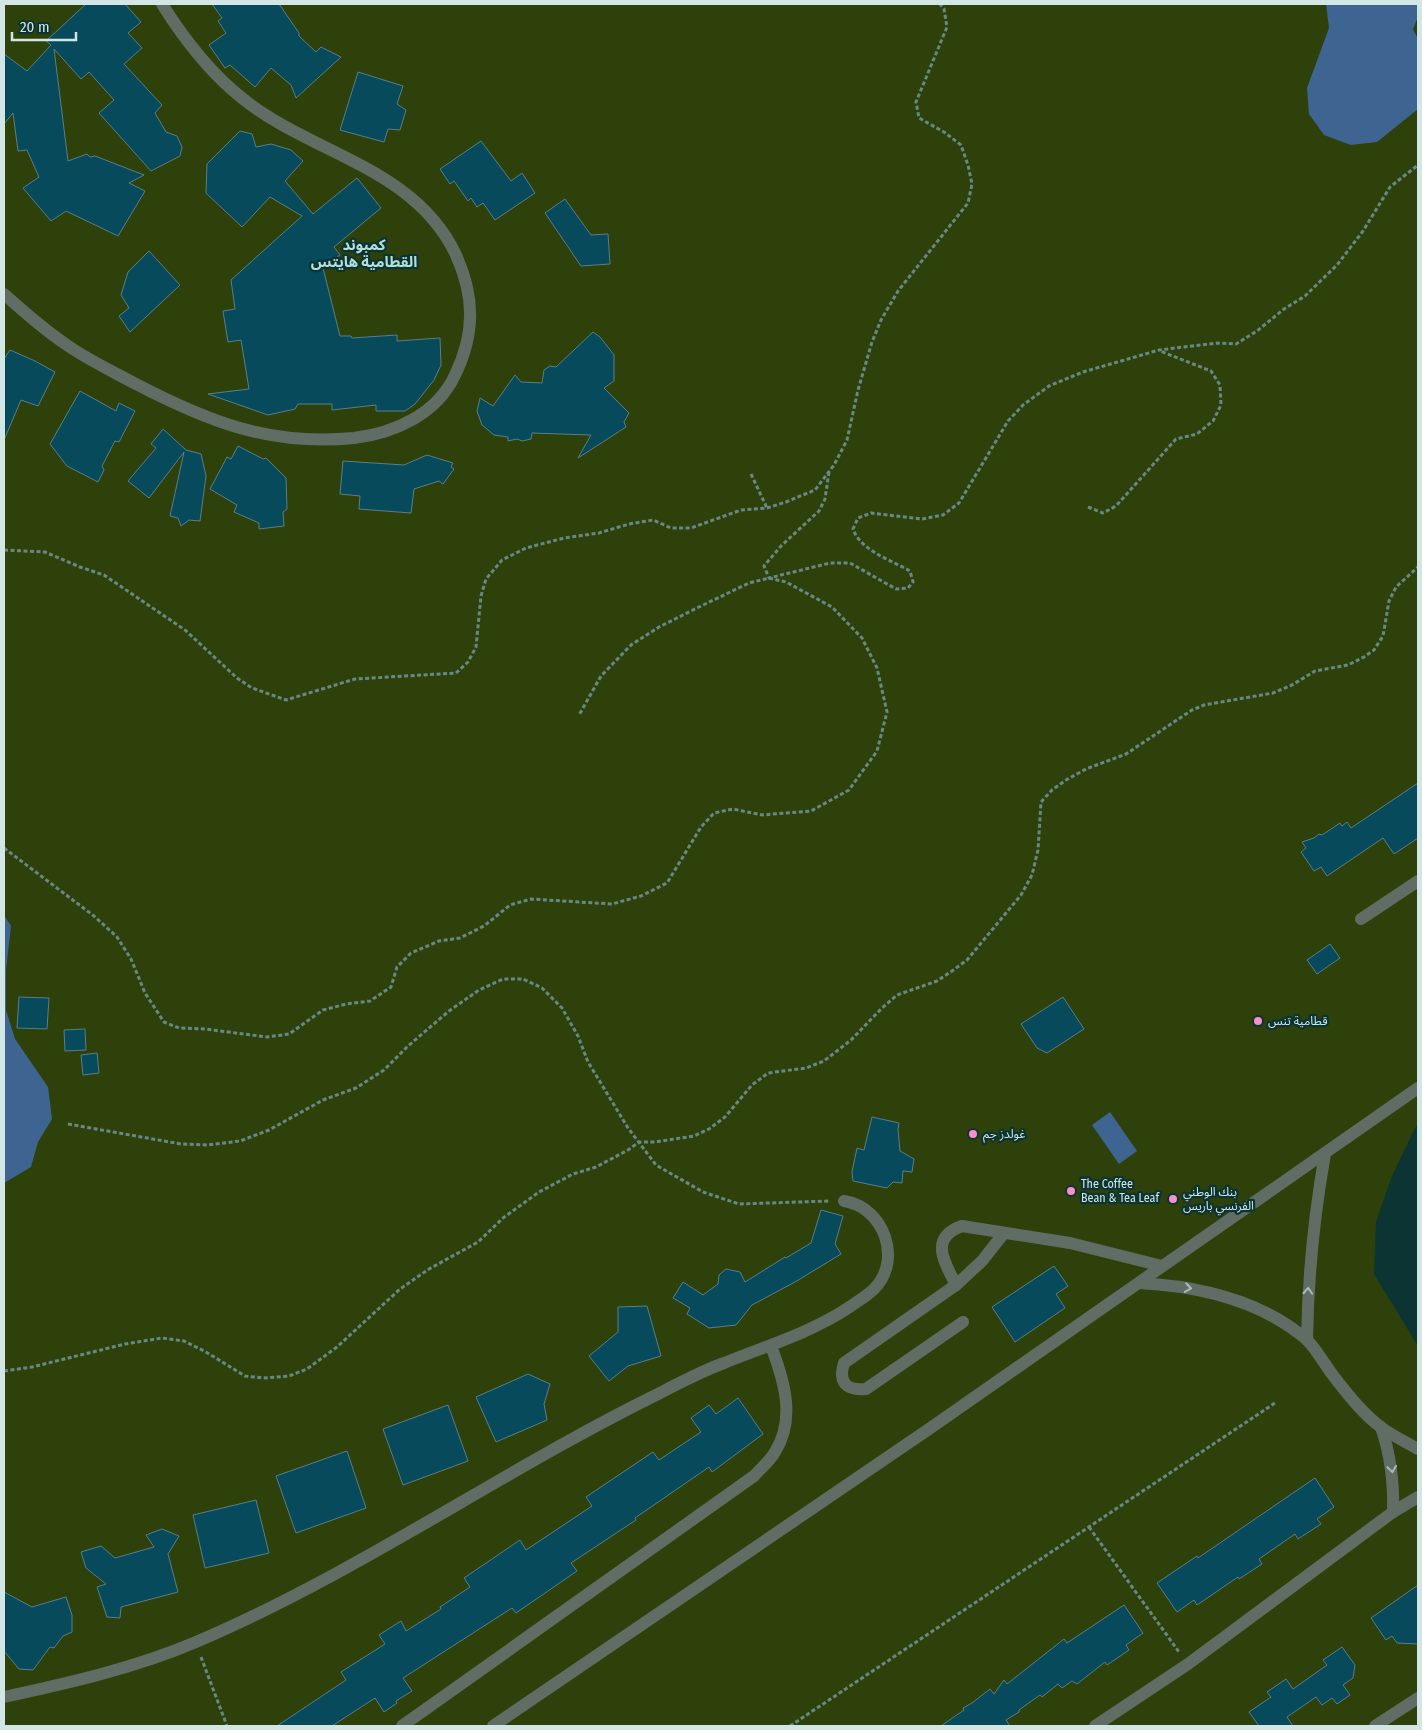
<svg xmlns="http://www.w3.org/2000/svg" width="1422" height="1730" viewBox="0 0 1422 1730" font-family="'Fira Sans Condensed','Noto Sans Arabic',sans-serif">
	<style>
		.green { fill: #2e410a }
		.water { fill: #3e6591 }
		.building { fill: #064a5b; stroke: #5a7e8a }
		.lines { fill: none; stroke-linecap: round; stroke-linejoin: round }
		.path { stroke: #688886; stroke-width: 3; stroke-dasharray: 4 2.5; stroke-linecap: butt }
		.minor { stroke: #606d65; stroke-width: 12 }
		.oneway { stroke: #aabcb8 }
		.poi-dot { fill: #f890cb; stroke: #0b3432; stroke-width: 2 }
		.labels { text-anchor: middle; stroke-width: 4.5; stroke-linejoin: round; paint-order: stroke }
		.poi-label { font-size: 12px; fill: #d2e7e5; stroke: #0b3432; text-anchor: start }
		.quarter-label { font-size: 15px; font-weight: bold; fill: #b3deda; stroke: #0b3432 }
	</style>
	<rect width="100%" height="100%" fill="#0b3432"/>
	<!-- green -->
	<path class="green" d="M 4,4 L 1418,4 L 1418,1124 L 1415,1128 L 1392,1176 L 1376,1222 L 1374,1274 L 1418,1346 L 1418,1726 L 4,1726 Z"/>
	<!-- water -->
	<g class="water">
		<path d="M 1326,4 L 1418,4 L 1418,17 L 1413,29 L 1418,39 L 1418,109 L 1377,142 L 1351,145 L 1324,135 L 1309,114 L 1307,88 L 1329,28 Z"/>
		<path d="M 4,915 L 11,926 L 6,970 L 6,1010 L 15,1039 L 48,1087 L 52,1119 L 38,1142 L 31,1167 L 4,1183 Z"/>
		<path d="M 1110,1112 L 1137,1151 L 1119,1164 L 1092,1125 Z"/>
	</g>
	<!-- building -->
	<g class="building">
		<path d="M 86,4 L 125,4 L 141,22 L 128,33 L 142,48 L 124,64 L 162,105 L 155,113 L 166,132 L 177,136 L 182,147 L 180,156 L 151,171 L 99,113 L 114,100 L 89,72 L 81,79 L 54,49 L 68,161 L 87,154 L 90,157 L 95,156 L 144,175 L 129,183 L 145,191 L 118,236 L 66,211 L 51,221 L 23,188 L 39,177 L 27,150 L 18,151 L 13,113 L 4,124 L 4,54 L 27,71 L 51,45 L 46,41 Z"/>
		<path d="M 212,4 L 279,4 L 299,33 L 299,36 L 316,52 L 321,47 L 341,57 L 296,98 L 291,85 L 271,68 L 255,87 L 230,65 L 225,68 L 209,45 L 226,33 L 218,21 L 222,18 Z"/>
		<path d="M 358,72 L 403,86 L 397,104 L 406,110 L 400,130 L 388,129 L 384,142 L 340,130 Z"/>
		<path d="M 240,131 L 252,134 L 256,147 L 271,144 L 291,150 L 303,161 L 285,181 L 313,214 L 357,178 L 381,208 L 334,247 L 340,255 L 323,268 L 340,336 L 351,336 L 352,338 L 397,335 L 397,341 L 440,338 L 441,365 L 434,380 L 415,404 L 405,411 L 376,411 L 376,405 L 332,410 L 332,404 L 298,404 L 295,409 L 268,415 L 208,394 L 249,389 L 241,340 L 228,342 L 223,311 L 235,309 L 231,280 L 302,216 L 270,197 L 242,227 L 206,193 L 207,164 Z"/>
		<path d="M 481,141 L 511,181 L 522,173 L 535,193 L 495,220 L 483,203 L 477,207 L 471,198 L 468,201 L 454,181 L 450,184 L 440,169 Z"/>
		<path d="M 565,199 L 591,235 L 608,234 L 610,264 L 581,266 L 545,213 Z"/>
		<path d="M 149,251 L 180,285 L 130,332 L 119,316 L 129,308 L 121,295 L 128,272 Z"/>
		<path d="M 593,332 L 600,337 L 614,355 L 614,381 L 604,388 L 629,413 L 624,422 L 626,427 L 578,458 L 591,435 L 532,433 L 531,439 L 522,441 L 517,439 L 508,441 L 508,437 L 494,435 L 482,425 L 477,411 L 480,398 L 493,406 L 515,375 L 521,382 L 542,383 L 544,370 L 550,366 L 556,367 Z"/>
		<path d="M 10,350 L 35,361 L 55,372 L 38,406 L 21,400 L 4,440 L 4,359 Z"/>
		<path d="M 80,391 L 116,411 L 119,403 L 135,411 L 119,442 L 115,441 L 102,466 L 104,470 L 98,482 L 67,466 L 50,444 Z"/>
		<path d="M 163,429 L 186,450 L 201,454 L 206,476 L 200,521 L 189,520 L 181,526 L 178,518 L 170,516 L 184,452 L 149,498 L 128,481 L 156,448 L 151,444 Z"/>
		<path d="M 238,446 L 263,459 L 266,458 L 286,478 L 287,509 L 283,512 L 284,526 L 259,529 L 259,523 L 234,512 L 237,505 L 210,489 L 227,457 L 231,459 Z"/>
		<path d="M 427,455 L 453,463 L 451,467 L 454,469 L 443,484 L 439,481 L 414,489 L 411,513 L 359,509 L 360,496 L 340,494 L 343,461 L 404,465 Z"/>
		<path d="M 1418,783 L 1418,838 L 1394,854 L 1383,838 L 1327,876 L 1321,867 L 1314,871 L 1301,852 L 1306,848 L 1302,842 L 1314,838 L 1319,834 L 1322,835 L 1340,823 L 1342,826 L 1347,822 L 1351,828 Z"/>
		<path d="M 1330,944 L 1340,958 L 1317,974 L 1307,960 Z"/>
		<path d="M 19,997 L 49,998 L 47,1029 L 17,1028 Z"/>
		<path d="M 1063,997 L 1084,1029 L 1047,1053 L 1037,1048 L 1021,1024 Z"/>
		<path d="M 85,1029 L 86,1050 L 65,1051 L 64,1030 Z"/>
		<path d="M 97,1053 L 99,1073 L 83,1075 L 81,1055 Z"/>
		<path d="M 872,1117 L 899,1123 L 898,1129 L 900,1151 L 914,1159 L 912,1172 L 903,1171 L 902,1183 L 893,1182 L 887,1188 L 853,1181 L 852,1172 L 857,1148 L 864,1150 Z"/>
		<path d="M 821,1210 L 843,1216 L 835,1244 L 841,1254 L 795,1282 L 752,1305 L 736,1325 L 709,1328 L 687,1314 L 690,1308 L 673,1298 L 683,1282 L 703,1295 L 718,1284 L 719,1275 L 726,1269 L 740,1272 L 745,1282 L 785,1257 L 786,1258 L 811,1243 Z"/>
		<path d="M 1054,1266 L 1068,1286 L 1056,1294 L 1065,1308 L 1015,1342 L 992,1307 Z"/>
		<path d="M 647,1306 L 661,1356 L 628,1366 L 609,1381 L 589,1356 L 618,1332 L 618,1307 Z"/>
		<path d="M 528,1374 L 550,1384 L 544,1404 L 547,1420 L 496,1442 L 476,1397 Z"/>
		<path d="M 738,1398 L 763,1434 L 712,1472 L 709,1467 L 635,1518 L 636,1520 L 571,1563 L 577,1571 L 516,1613 L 512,1608 L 403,1678 L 412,1691 L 396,1701 L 397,1703 L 384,1712 L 375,1698 L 332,1726 L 277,1726 L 346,1680 L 341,1672 L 385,1644 L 379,1635 L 401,1621 L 406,1631 L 441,1609 L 440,1607 L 470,1587 L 464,1578 L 520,1540 L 526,1550 L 592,1506 L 586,1497 L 653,1452 L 659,1460 L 701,1432 L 691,1418 L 709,1405 L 716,1414 Z"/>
		<path d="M 448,1405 L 468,1461 L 403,1485 L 383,1429 Z"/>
		<path d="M 347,1451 L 366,1508 L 296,1533 L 276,1476 Z"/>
		<path d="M 1315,1478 L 1334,1507 L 1317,1519 L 1321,1524 L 1298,1539 L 1295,1534 L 1259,1559 L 1262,1564 L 1239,1579 L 1238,1577 L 1197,1605 L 1194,1600 L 1177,1612 L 1157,1583 L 1197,1556 L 1198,1558 Z"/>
		<path d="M 256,1500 L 269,1553 L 205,1568 L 193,1515 Z"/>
		<path d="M 162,1529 L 179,1536 L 168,1554 L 178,1592 L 121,1607 L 120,1618 L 107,1617 L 97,1587 L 106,1584 L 86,1568 L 81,1552 L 101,1546 L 115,1558 L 154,1547 L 146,1535 Z"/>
		<path d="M 1418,1585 L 1418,1644 L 1397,1643 L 1392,1636 L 1386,1640 L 1371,1618 Z"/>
		<path d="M 4,1592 L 32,1607 L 66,1597 L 72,1615 L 72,1632 L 63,1636 L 54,1648 L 50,1647 L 33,1670 L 19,1669 L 4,1651 Z"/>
		<path d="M 1124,1605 L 1143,1633 L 1126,1645 L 1129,1650 L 1107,1665 L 1105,1662 L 1077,1684 L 1072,1681 L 1062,1688 L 1058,1684 L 1042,1697 L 1040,1695 L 1019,1710 L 1019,1712 L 1006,1720 L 1010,1726 L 941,1726 L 964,1710 L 963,1708 L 972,1703 L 990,1689 L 994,1694 L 1004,1680 L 1007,1684 L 1064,1639 L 1067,1643 Z"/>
		<path d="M 1342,1647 L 1355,1665 L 1353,1678 L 1343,1685 L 1350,1695 L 1337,1704 L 1332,1698 L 1322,1705 L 1316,1697 L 1287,1717 L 1293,1726 L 1259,1726 L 1249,1712 L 1271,1697 L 1267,1692 L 1286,1679 L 1293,1689 L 1327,1665 L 1323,1660 Z"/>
	</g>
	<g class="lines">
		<!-- path -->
		<g class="path">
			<path d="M 829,472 L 825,499 L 819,511 L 781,546 L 764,566 L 769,578 L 830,563 L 850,563 L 896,589 L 908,588 L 913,582 L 910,571 C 891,560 861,551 853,529 L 858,518 L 871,513 L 922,519 L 943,515 L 959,503 L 1008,421 L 1023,405 L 1049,386 L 1083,372 L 1159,350 L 1217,343 L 1236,344 L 1257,331 L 1284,309 L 1305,296 L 1337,265 L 1363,231 L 1390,187 L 1418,165"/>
			<path d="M 751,474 L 767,508"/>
			<path d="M 1088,507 L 1103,513 L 1116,506 L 1176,439 L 1197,434 L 1213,421 L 1221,405 L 1220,385 L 1211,371 L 1160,351"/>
			<path d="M 4,550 L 45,552 L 80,567 L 104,575 L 185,630 L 237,678 L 252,688 L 286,700 L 355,679 L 456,673 L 468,662 L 476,647 L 481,596 L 486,579 L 502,560 L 526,548 L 564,538 L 599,533 L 629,524 L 653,520 L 671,528 L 691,528 L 741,510 L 767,508 L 786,502 L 815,490 L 834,465 L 847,440 L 858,390 L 872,342 L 881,320 L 898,291 L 968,203 L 972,184 L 968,165 L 961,145 L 944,132 L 919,118 L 916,102 L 947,27 L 944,9 L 940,4"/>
			<path d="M 4,848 L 94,916 L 117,937 L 131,959 L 145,993 L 164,1022 L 179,1028 L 205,1029 L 267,1037 L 289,1034 L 323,1010 L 346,1004 L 370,1001 L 391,987 L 397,967 L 411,953 L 439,941 L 460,938 L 484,926 L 510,905 L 531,899 L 612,904 L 641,896 L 667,883 L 701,827 L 714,813 L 733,809 L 762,815 L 811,811 L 849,790 L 877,751 L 887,712 L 877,668 L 862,638 L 832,607 L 786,582 L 769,578 L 749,583 L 699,607 L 659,627 L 631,645 L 601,676 L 579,715"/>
			<path d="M 68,1124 L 181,1144 L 207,1145 L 240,1141 L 269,1130 L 323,1100 L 356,1088 L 384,1070 L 408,1046 L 449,1011 L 479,990 L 503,979 L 523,979 L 542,988 L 562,1008 L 578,1036 L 588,1062 L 628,1128 L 656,1165 L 703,1192 L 739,1204 L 829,1201"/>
			<path d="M 4,1371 L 32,1367 L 125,1344 L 162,1338 L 184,1341 L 206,1352 L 245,1376 L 263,1378 L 289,1376 L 307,1369 L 337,1347 L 400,1289 L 429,1269 L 478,1242 L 503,1218 L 539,1192 L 573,1174 L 596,1167 L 628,1150 L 639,1142 L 655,1142 L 694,1136 L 709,1129 L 725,1117 L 752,1085 L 768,1073 L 806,1068 L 824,1061 L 851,1040 L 882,1008 L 897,995 L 937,981 L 952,971 L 967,960 L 1021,895 L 1032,875 L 1038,850 L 1041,802 L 1052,790 L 1066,780 L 1086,769 L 1126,754 L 1192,710 L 1204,705 L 1273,693 L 1292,685 L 1315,671 L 1348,665 L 1364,657 L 1374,650 L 1383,636 L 1389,601 L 1396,587 L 1418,567"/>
			<path d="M 1089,1527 L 1179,1652"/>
			<path d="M 201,1657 L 227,1726"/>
			<path d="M 790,1726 L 1275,1403"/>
		</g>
		<!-- minor -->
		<g class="minor">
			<path d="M 4,294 C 23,311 42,328 64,343 C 86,359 112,371 136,384 C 209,422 270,446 354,438 C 395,433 437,414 455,375 C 475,334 475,297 456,255 C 415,167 311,154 242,98 C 209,72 184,39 162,4"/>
			<path d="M 1361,919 L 1418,881"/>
			<path d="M 1139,1283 C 1197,1286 1260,1300 1306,1339 C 1316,1348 1326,1367 1335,1378 C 1349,1396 1364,1415 1382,1428 C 1393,1436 1406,1442 1418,1449"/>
			<path d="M 956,1285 C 945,1263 928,1238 962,1226 L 1070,1243 L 1162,1266"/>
			<path d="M 963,1322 L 866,1389 C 846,1391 838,1382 844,1363 L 956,1285 L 982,1261 L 1004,1233"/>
			<path d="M 1307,1340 C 1308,1277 1314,1216 1325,1154"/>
			<path d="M 1381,1427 C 1391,1456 1394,1482 1393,1512"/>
			<path d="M 4,1697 C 69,1683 135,1668 196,1642 C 358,1573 503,1470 660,1393 C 681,1382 702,1371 724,1363 C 766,1346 810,1333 848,1308 C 856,1302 866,1297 874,1289 C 903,1260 884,1207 844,1201"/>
			<path d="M 402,1726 L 754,1476 C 761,1468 770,1461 775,1452 C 796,1419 784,1380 771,1346"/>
			<path d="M 493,1726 L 929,1429 L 1418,1088"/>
			<path d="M 1095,1726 L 1188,1664 L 1393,1512 L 1418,1497"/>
			<path d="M 1375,1726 L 1418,1698"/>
		</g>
	</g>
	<!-- one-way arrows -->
	<defs><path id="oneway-chevron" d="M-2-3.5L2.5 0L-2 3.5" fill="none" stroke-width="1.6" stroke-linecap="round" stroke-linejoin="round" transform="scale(1.25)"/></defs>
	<g class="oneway">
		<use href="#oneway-chevron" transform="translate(1188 1288) rotate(9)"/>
		<use href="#oneway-chevron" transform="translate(1308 1291) rotate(-87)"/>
		<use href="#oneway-chevron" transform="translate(1392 1469) rotate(82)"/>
	</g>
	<!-- markers -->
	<g class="poi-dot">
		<circle cx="1258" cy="1021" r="5"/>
		<circle cx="973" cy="1134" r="5"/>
		<circle cx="1071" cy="1191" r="5"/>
		<circle cx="1173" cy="1199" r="5"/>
	</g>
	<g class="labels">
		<!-- poi labels -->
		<g class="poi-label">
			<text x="1268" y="1025">قطامية تنس</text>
			<text x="983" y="1138">غولدز جم</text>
			<text x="1081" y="1188">The Coffee<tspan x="1081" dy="14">Bean &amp; Tea Leaf</tspan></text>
			<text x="1183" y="1196">بنك الوطني<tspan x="1183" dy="14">الفرنسي باريس</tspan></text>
		</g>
		<!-- quarter labels -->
		<g class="quarter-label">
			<text x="364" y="250">كمبوند<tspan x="364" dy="17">القطامية هايتس</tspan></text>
		</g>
	</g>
	<!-- border -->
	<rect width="1422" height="1730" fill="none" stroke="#d2e7e5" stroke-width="10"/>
	<!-- scale -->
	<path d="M12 32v8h64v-8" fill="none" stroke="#d2e7e5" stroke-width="2.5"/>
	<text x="20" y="32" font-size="15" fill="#d2e7e5" stroke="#0b3432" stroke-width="4" paint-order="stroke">20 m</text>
</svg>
